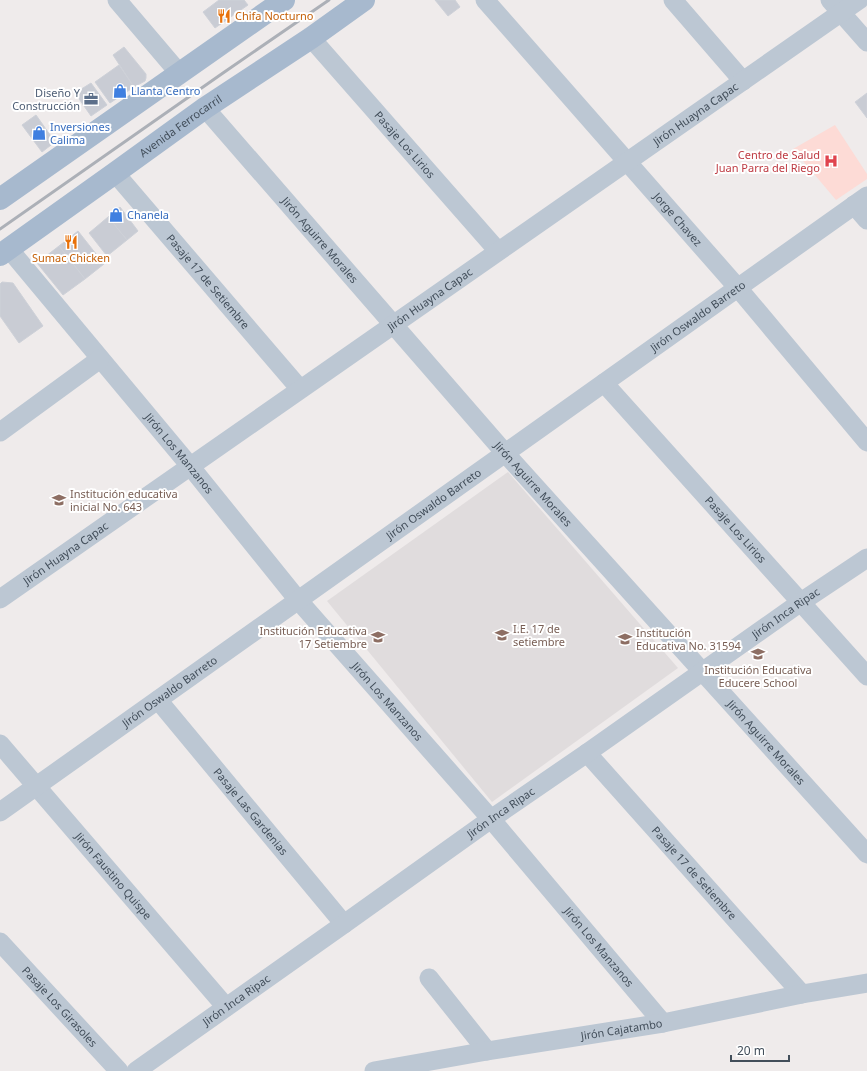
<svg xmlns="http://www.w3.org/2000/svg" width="867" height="1071" viewBox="0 0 867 1071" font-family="'Noto Sans',sans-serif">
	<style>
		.education { fill: #e0dcdd }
		.medical { fill: #fddbd6 }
		.building { fill: #c9ccd4; stroke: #ced1d8 }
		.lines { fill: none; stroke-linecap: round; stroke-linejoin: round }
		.minor { stroke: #bcc7d3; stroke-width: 19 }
		.major { stroke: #a7b9ce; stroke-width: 22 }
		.rail { stroke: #acb0b7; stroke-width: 3 }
		.labels { text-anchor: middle; stroke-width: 4; stroke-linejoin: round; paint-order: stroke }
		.food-label { font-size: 11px; fill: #c56008; stroke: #fff; text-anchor: start }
		.shop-label { font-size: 11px; fill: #366cbe; stroke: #fff; text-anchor: start }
		.service-label { font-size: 11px; fill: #4e5e75; stroke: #fff; text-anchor: end }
		.street-label { font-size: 11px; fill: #424e5a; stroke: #fff }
		.health-label { font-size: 11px; fill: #be3a42; stroke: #fff; text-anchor: end }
		.education-label { font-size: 11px; fill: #785e54; stroke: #fff; text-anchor: start }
	</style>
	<rect width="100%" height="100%" fill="#efebeb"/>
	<!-- education -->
	<path class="education" d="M 508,472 L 678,668 L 492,802 L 327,601 Z"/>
	<!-- medical -->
	<path class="medical" d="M 835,125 L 867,174 L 867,179 L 836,200 L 793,149 Z"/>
	<!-- building -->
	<g class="building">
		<path d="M 219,0 L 244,0 L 248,5 L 215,28 L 203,12 Z"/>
		<path d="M 435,0 L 455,0 L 460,7 L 448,16 Z"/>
		<path d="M 124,47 L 146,74 L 146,78 L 145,81 L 134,87 L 113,55 Z"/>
		<path d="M 119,65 L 134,87 L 110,103 L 95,82 Z"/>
		<path d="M 91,83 L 107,105 L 91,116 L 75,93 Z"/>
		<path d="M 867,93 L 867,118 L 855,102 Z"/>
		<path d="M 36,115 L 55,142 L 42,152 L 22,125 Z"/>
		<path d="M 120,207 L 138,231 L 127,240 L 108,217 Z"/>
		<path d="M 108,217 L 127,240 L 107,256 L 89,233 Z"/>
		<path d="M 78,231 L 104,264 L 85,279 L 59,246 Z"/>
		<path d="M 59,246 L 85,279 L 63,295 L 37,263 Z"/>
		<path d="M 2,282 L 13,283 L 43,326 L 19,343 L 0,316 L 0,284 Z"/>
	</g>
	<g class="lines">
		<!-- minor -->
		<g class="minor">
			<path d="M 117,0 L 179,73"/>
			<path id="s1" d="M 485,0 L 738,288 L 867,442"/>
			<path d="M 673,0 L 743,81"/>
			<path d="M 830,0 L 867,42"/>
			<path id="s2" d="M 311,38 L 498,251"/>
			<path id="s3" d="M 205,108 L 505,453 L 867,854"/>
			<path id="s4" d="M 115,173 L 300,389"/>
			<path d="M 854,205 L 867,220"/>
			<path id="s5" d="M 9,249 L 190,466 L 298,600 L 491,819 L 663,1023"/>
			<path id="s6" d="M 604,383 L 867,676"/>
			<path d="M 0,432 L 100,359"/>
			<path id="s7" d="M 0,599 L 859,0"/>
			<path id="s8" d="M 158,700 L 344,924"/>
			<path id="s9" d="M 0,744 L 226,1007"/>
			<path id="s10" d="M 587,753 L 802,994"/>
			<path id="s11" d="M 0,812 L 867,196"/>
			<path id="s12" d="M 0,942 L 119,1071"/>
			<path d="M 429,978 L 487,1051"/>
			<path id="s13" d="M 136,1071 L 344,924 L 491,819 L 587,753 L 801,602 L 867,558"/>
			<path id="s14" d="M 374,1071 L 487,1051 L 663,1023 L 802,994 L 867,983"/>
		</g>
		<!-- major -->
		<g class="major">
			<path d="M 0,199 L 284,0"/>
			<path id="s15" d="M 0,255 L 115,173 L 205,108 L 311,38 L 364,0"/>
		</g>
		<!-- rail -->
		<path class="rail" d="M 0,229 L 223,73 L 329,0"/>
	</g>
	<!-- icons -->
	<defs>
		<symbol id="restaurant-bare" viewBox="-9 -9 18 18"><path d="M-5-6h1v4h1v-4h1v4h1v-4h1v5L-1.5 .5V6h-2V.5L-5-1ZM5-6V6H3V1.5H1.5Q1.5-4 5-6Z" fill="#e8710a" stroke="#fff" stroke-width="2.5" paint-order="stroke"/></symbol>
		<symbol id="shop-bare" viewBox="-9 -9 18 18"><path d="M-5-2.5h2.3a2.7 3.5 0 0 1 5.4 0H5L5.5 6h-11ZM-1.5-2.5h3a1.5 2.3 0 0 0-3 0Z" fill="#3f7fe0" stroke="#fff" stroke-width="2.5" paint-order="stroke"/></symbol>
		<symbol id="office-bare" viewBox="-9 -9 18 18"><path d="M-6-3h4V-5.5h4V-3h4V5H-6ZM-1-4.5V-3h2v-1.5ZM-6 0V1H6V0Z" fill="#5c6f8a" stroke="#fff" stroke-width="2.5" paint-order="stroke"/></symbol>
		<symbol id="hospital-bare" viewBox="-9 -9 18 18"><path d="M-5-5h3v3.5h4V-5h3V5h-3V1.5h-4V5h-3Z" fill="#e0444e" stroke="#fff" stroke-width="2.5" paint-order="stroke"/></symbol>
		<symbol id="school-bare" viewBox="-9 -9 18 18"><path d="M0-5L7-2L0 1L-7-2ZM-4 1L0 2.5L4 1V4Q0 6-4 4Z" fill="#8d6e63" stroke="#fff" stroke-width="2.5" paint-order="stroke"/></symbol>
	</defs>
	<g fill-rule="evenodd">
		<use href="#restaurant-bare" x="214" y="6" width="20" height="20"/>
		<use href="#shop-bare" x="110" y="81" width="20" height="20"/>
		<use href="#office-bare" x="81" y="89" width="20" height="20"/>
		<use href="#shop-bare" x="29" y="123" width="20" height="20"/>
		<use href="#hospital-bare" x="821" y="151" width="20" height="20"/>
		<use href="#shop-bare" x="106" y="205" width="20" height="20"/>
		<use href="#restaurant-bare" x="61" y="232" width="20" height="20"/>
		<use href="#school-bare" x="49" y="490" width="20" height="20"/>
		<use href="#school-bare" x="492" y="625" width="20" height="20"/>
		<use href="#school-bare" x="368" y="627" width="20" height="20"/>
		<use href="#school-bare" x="615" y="629" width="20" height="20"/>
		<use href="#school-bare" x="748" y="644" width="20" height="20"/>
	</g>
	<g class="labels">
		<!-- food labels -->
		<g class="food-label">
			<text x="235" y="20">Chifa Nocturno</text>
			<text x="71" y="262" text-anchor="middle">Sumac Chicken</text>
		</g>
		<!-- shop labels -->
		<g class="shop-label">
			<text x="131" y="95">Llanta Centro</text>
			<text x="50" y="131">Inversiones<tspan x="50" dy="13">Calima</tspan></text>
			<text x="127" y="219">Chanela</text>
		</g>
		<!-- service labels -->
		<g class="service-label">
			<text x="80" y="97">Diseño Y<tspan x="80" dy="13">Construcción</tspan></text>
		</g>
		<!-- street labels -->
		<g class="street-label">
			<text dy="4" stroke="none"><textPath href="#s7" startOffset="848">Jirón Huayna Capac</textPath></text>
			<text dy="4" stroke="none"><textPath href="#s15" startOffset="222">Avenida Ferrocarril</textPath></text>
			<text dy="4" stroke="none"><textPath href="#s2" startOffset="142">Pasaje Los Lirios</textPath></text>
			<text dy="4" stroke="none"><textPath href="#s1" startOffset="292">Jorge Chavez</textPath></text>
			<text dy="4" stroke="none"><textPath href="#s3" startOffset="175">Jirón Aguirre Morales</textPath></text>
			<text dy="4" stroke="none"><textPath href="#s4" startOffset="143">Pasaje 17 de Setiembre</textPath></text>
			<text dy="4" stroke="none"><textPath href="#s7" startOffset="524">Jirón Huayna Capac</textPath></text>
			<text dy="4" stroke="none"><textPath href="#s11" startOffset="856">Jirón Oswaldo Barreto</textPath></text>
			<text dy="4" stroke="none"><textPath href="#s5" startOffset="266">Jirón Los Manzanos</textPath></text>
			<text dy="4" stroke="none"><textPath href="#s3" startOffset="499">Jirón Aguirre Morales</textPath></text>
			<text dy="4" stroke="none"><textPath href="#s11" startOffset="532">Jirón Oswaldo Barreto</textPath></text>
			<text dy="4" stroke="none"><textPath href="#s6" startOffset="197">Pasaje Los Lirios</textPath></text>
			<text dy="4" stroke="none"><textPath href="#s7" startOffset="80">Jirón Huayna Capac</textPath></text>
			<text dy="4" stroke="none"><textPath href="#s13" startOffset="795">Jirón Inca Ripac</textPath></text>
			<text dy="4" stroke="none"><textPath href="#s11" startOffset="208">Jirón Oswaldo Barreto</textPath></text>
			<text dy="4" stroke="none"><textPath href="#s5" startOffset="590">Jirón Los Manzanos</textPath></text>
			<text dy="4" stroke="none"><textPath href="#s3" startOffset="847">Jirón Aguirre Morales</textPath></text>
			<text dy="4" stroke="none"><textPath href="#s8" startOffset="145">Pasaje Las Gardenias</textPath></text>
			<text dy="4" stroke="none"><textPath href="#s13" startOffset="447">Jirón Inca Ripac</textPath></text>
			<text dy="4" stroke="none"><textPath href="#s10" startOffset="161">Pasaje 17 de Setiembre</textPath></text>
			<text dy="4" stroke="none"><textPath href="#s9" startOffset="174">Jirón Faustino Quispe</textPath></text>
			<text dy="4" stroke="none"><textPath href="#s5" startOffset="914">Jirón Los Manzanos</textPath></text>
			<text dy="4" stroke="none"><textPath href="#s13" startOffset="123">Jirón Inca Ripac</textPath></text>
			<text dy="4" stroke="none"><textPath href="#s12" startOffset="88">Pasaje Los Girasoles</textPath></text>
			<text dy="4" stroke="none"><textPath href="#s14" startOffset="251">Jirón Cajatambo</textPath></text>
		</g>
		<!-- health labels -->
		<g class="health-label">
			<text x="820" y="159">Centro de Salud<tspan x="820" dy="13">Juan Parra del Riego</tspan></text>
		</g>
		<!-- education labels -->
		<g class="education-label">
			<text x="70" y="498">Institución educativa<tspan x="70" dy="13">inicial No. 643</tspan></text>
			<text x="513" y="633">I.E. 17 de<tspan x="513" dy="13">setiembre</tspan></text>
			<text x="367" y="635" text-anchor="end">Institución Educativa<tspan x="367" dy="13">17 Setiembre</tspan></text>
			<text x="636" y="637">Institución<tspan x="636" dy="13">Educativa No. 31594</tspan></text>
			<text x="758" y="674" text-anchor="middle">Institución Educativa<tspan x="758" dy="13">Educere School</tspan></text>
		</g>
	</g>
	<!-- scale -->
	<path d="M731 1055v6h58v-6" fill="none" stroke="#424e5a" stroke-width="2"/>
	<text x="737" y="1055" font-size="12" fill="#424e5a" stroke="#ffffff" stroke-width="3" paint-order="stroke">20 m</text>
</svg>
